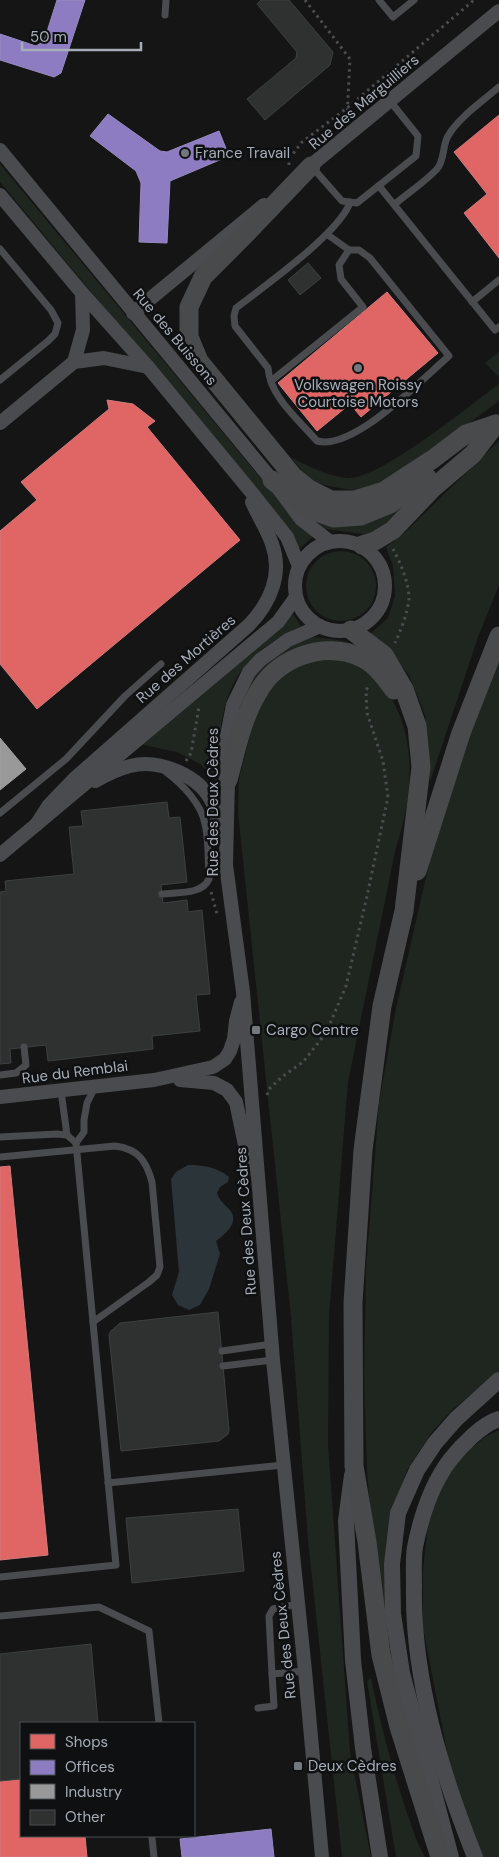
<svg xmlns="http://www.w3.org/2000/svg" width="499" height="1857" viewBox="0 0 499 1857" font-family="'DM Sans',sans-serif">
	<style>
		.green { fill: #1f261f }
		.water { fill: #2b3438 }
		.shops { fill: #e06666; stroke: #cf7b7e }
		.offices { fill: #8e7cc3; stroke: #958bbf }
		.industry { fill: #999; stroke: #9d9fa2 }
		.building { fill: #2f3030; stroke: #3d3f41 }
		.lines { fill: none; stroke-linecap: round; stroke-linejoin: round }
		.path { stroke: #4b4c50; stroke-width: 3; stroke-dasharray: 2.5 4; stroke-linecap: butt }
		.service { stroke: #494b4e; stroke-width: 7 }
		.minor { stroke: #494b4e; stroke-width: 14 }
		.tertiary { stroke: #494b4e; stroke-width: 16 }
		.secondary { stroke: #484a4c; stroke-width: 19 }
		.poi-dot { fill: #73787e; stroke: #0f1011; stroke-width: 2 }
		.labels { text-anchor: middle; stroke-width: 5; stroke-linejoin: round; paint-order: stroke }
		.street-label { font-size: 15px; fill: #a6adb7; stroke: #0f1011 }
		.poi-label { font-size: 15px; fill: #a6adb7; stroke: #0f1011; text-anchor: start }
	</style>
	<rect width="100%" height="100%" fill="#151515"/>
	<!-- green -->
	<g class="green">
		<path d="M 0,164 L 302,528 L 314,536 L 299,549 L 295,538 L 0,182 Z"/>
		<path d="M 499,352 L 499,377 L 485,363 Z"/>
		<path d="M 499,384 L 499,401 L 423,457 L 379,484 L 352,490 L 328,486 L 309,480 L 291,457 C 309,467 327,476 348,478 C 377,481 472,404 499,384 Z"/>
		<path d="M 499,441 L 499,585 L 478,637 L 430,782 L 425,715 L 409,675 L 385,647 L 370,634 L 388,618 L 395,596 L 393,566 L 386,547 L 402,535 Z"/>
		<path d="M 414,494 L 379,532 L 363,534 L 324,529 L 314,523 L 314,518 Z"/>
		<circle cx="341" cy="586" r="35"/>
		<path d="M 293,614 L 301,626 C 224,662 220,705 217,782 L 200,764 L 177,752 L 139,744 L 270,636 Z"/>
		<path d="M 312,637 C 332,639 350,641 368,649 L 307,646 L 234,731 C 236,720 237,707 241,697 C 254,667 281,647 312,637 Z"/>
		<path d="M 499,652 L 499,1371 L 452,1410 L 432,1432 L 407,1470 L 396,1505 L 395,1663 L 389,1657 L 376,1576 L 367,1471 L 364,1378 L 366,1269 L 379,1103 L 395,1013 L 429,864 L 456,772 Z"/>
		<path d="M 327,657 C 342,660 357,663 370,672 C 373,675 377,680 380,683 C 419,727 414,795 396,847 L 348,1082 L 329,1316 L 328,1444 L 350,1752 L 371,1857 L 342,1857 L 308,1540 L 291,1317 L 238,813 L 239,779 L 260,695 L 286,673 L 307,662 Z"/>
		<path d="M 499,1430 L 499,1857 L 482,1857 L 465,1819 L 448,1757 L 423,1628 L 423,1571 L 429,1514 L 444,1480 L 462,1456 L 485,1437 Z"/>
		<path d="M 371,1678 C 380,1722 391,1765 405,1807 C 411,1824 416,1842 425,1857 L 396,1857 L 367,1681 Z"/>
	</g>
	<!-- water -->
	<path class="water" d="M 188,1165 C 203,1165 217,1167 229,1177 L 228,1182 L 220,1187 L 217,1193 C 219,1200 224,1204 229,1209 C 241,1222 225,1234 216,1241 L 220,1254 L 209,1289 L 200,1305 L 189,1310 L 178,1305 L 172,1295 L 179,1272 L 171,1179 L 176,1172 Z"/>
	<!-- shops -->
	<g class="shops">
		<path d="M 499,115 L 499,258 L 464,213 L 487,194 L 454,152 Z"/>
		<path d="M 387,292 L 438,353 L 361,417 L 350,404 L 317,431 L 278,383 Z"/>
		<path d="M 107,400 L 133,404 L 155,421 L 147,427 L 240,540 L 37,709 L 0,664 L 0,531 L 37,500 L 21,482 L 109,409 Z"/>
		<path d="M 10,1166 L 48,1555 L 0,1560 L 0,1167 Z"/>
		<path d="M 21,1779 L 21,1836 L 85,1836 L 87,1857 L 0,1857 L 0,1781 Z"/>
	</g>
	<!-- offices -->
	<g class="offices">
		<path d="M 57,0 L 85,0 L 61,73 L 54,77 L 0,60 L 0,34 L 36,46 L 44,41 Z"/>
		<path d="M 108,114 L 160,151 L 167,152 L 219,131 L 229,156 L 170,181 L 167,243 L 139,242 L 141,183 L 136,171 L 90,136 Z"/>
		<path d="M 271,1829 L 274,1857 L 182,1857 L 180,1839 Z"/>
	</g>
	<!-- industry -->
	<path class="industry" d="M 0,738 L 26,769 L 0,790 Z"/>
	<!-- building -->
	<g class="building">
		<path d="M 261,0 L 289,0 L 333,52 L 330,65 L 265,120 L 247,99 L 296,58 L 297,52 L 257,4 Z"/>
		<path d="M 308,263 L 321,278 L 300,295 L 288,280 Z"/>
		<path d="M 167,802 L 169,818 L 180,817 L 187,882 L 161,885 L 163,903 L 187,900 L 188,912 L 202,910 L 210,994 L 196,995 L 200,1031 L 152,1036 L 153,1049 L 48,1061 L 46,1045 L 10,1049 L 11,1063 L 0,1064 L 0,892 L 6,891 L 5,881 L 74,874 L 69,827 L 83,826 L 81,811 Z"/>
		<path d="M 218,1312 L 229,1430 L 228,1434 L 219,1441 L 121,1451 L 109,1335 L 111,1331 L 120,1323 Z"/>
		<path d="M 238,1509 L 244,1571 L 132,1583 L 126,1518 Z"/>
		<path d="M 91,1644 L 98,1723 L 21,1723 L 21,1779 L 0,1781 L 0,1654 Z"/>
	</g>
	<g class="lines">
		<!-- path -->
		<g class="path">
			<path d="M 305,0 L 350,59 L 347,117"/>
			<path d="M 289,165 L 289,159 L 302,142 L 347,108 L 474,0"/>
			<path d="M 393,549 C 400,562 409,583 409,598 C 408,612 401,630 395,643"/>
			<path d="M 186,761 L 191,753 L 199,707"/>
			<path d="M 211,892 L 217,914"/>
			<path d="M 267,1095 L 269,1089 L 283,1076 L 303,1062 L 326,1033 L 346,986 L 367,896 L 388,797 L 383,761 L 367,713 L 366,690 L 370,684"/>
		</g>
		<!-- service -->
		<g class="service">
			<path d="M 379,0 L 393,17 L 414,0"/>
			<path d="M 165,15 L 166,0"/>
			<path d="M 312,167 L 342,201 L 357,203 L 416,156 L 418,136 L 390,101"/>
			<path d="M 379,186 L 495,330 L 499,327"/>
			<path d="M 395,204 C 408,193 425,182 437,169 C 445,160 442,146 448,136 C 458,118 483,101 499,87"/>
			<path d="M 328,235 L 349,250 L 359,250 L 370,258 L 449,356 C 422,379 354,451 317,441 C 299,420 270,397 268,368 L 235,326 L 234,316 L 236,308 C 263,287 341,232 350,202"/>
			<path d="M 0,249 L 51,310 L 58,323 L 55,334 L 48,341 L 0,380"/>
			<path d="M 472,302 L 499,280"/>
			<path d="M 271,381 L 363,307 L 341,279 L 339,265 L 349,250"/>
			<path d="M 0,813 L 66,759 L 125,696 L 161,664"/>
			<path d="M 162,894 C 177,892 202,895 209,879 C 208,861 209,841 205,824 C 201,803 182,784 166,772"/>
			<path d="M 0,1075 L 16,1073 L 26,1065 L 24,1047"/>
			<path d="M 61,1091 L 67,1135"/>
			<path d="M 0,1137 L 57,1134 L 67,1135 L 76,1143"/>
			<path d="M 0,1157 L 115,1146 C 138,1149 146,1160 152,1182 L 160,1267 L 157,1275 L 149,1282 L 93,1322"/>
			<path d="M 222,1351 L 272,1344"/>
			<path d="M 223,1366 L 273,1360"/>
			<path d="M 108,1483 L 283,1465"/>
			<path d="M 0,1577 L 116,1565 L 76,1143 L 84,1132 L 84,1120 L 87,1103 L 95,1087"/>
			<path d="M 298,1604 L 273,1609 L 269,1616 L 272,1674 L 305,1671"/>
			<path d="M 0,1616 L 99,1607 L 149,1631 L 159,1723"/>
			<path d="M 258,1708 L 274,1706 L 272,1674"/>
			<path d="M 152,1838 L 154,1857"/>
		</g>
		<!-- minor -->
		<g class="minor">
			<path d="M 0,150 L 272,480 L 301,519 L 329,541"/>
			<path d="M 303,172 L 499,11"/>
			<path d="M 0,195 L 82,293 L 148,367 L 252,493 L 287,537 L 299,566"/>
			<path d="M 133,313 L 264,205"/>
			<path d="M 74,362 L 83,330 L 82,293"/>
			<path d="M 0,423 L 74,362 L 104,358 L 148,367"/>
			<circle cx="340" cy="586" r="45"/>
			<path d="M 320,626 L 288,640 L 260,660 L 249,672 L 233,705 L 226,741 L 228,780 L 226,865 L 243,992 L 273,1360 L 305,1671 L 322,1857"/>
			<path d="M 95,781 C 106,775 118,769 130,766 C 159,758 201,776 213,804 C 217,814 219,826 221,837"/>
			<path d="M 36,825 L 49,805 L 74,779 L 249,625 C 270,603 283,574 272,544 C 267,529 258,516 252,502"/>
			<path d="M 0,855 L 278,622 L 296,597"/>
			<path d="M 180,1080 L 214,1083 L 227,1090 L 236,1102 L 246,1150 L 253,1169"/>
			<path d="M 0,1097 L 154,1080 L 213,1067 L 225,1059 L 230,1051 L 234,1039 L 236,1021 L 241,1002"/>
		</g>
		<!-- tertiary -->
		<g class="tertiary">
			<path d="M 352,1475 L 346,1521 L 353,1660 L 363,1748 L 380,1857"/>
			<path d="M 451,1857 L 402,1673 L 393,1614 L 392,1564 L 398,1513 L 417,1470 L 435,1443 L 456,1419 L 499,1380"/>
			<path d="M 475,1857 C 441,1772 412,1677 414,1585 C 414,1573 413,1559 415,1547 C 421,1517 431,1485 450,1460 C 461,1446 482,1424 499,1419"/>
		</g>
		<!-- secondary -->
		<g class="secondary">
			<path d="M 311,166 L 243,237 L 203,277 L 189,307 L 189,337 L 199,361 L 293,476 L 309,489 L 331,500 L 354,500 L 384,491 L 433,459 L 466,434 L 496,424"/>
			<path d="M 272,480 L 309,509 L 334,518 L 361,516 L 390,504 L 427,477"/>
			<path d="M 362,545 L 375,541 L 393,530 L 433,488 L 473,454 L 496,424"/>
			<path d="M 351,630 L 384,655 L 404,689 L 417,726 L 421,767 L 404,911 L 382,1006 L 363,1150 L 353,1303 L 354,1466 L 367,1542 L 381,1655 L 399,1727 L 440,1857"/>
			<path d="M 228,780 C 236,751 242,719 257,694 C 277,657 324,640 362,658 C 375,664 385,678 394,690"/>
			<path d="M 417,871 L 461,733 L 499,636"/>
		</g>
	</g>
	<!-- markers -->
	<g class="poi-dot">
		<circle cx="185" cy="153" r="5"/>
		<circle cx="358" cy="368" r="5"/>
		<rect x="251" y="1025" width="10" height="10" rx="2.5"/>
		<rect x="293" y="1761" width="10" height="10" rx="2.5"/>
	</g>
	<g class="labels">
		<!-- street labels -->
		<g class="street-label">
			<text transform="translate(364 102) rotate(-40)" y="5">Rue des Marguilliers</text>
			<text transform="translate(175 337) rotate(50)" y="5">Rue des Buissons</text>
			<text transform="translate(186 659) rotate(-41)" y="5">Rue des Mortières</text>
			<text transform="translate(213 802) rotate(-90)" y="5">Rue des Deux Cèdres</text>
			<text transform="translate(75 1072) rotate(-7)" y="5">Rue du Remblai</text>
			<text transform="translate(246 1221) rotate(-94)" y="5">Rue des Deux Cèdres</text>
			<text transform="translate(283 1625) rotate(-96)" y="5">Rue des Deux Cèdres</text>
		</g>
		<!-- poi labels -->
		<g class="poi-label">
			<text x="195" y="158">France Travail</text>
			<text x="358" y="390" text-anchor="middle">Volkswagen Roissy<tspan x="358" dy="17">Courtoise Motors</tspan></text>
			<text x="266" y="1035">Cargo Centre</text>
			<text x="308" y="1771">Deux Cèdres</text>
		</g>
	</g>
	<!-- legend -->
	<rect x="20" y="1722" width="175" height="115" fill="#0f1011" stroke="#4b4f53"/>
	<rect x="30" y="1734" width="25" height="15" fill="#e06666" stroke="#4b4f53"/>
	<text x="65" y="1747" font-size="15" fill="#a6adb7">Shops</text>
	<rect x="30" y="1760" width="25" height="15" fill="#8e7cc3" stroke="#4b4f53"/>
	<text x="65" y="1772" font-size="15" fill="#a6adb7">Offices</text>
	<rect x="30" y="1784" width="25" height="15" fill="#999999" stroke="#4b4f53"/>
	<text x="65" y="1797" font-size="15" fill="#a6adb7">Industry</text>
	<rect x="30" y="1810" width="25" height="15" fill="#2f3030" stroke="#4b4f53"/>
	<text x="65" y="1822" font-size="15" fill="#a6adb7">Other</text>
	<!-- scale -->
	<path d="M22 42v8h119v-8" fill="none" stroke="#a6adb7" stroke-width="2.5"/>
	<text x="30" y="42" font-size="15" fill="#a6adb7" stroke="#0f1011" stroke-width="4" paint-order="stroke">50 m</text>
</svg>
